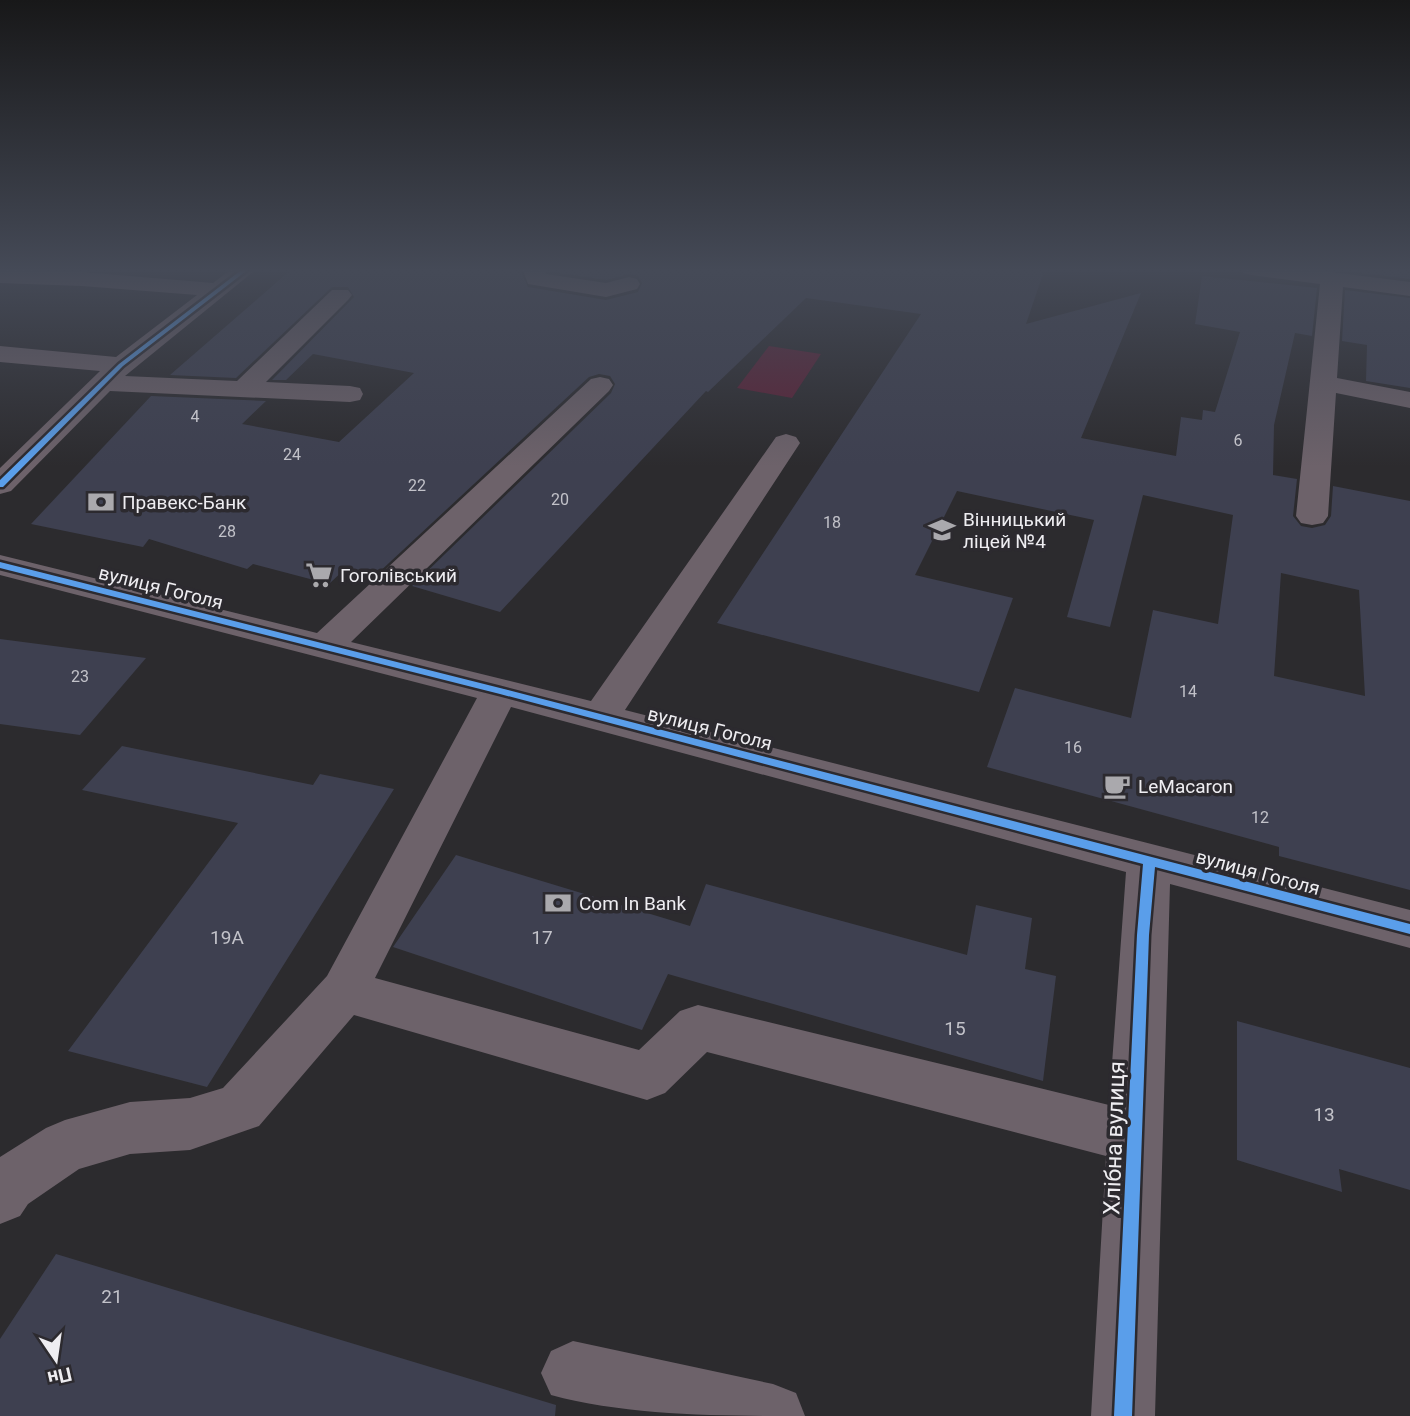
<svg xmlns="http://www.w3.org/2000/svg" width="1410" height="1416" viewBox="0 0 1410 1416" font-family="Roboto,sans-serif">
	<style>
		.green { fill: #5c2136 }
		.building { fill: #3e4050; fill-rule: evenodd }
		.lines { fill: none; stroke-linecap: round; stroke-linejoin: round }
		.minor { fill: #6d626a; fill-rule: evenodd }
		.cycleway-casing { stroke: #2c2a2f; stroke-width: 5 }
		.cycleway { fill: #5a9eea; fill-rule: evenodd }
		.labels { text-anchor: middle; stroke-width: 7; stroke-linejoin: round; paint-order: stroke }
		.number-label { font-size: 16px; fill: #c2c2c9 }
		.poi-label { font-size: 19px; fill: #eeedf1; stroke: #2c2a2f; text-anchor: start }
		.street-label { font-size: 19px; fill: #eeedf1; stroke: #2c2a2f }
		.near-number-label { font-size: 19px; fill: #c2c2c9 }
		.near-street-label { font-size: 23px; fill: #eeedf1; stroke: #2c2a2f }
	</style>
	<rect width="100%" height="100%" fill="#2c2b2e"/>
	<!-- green -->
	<path class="green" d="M 769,346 L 821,354 L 792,398 L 737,388 Z"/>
	<!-- building -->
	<g class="building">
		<path d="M 293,268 L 512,268 L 520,269 L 528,287 L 606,300 L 638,292 L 642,283 L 638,276 L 630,274 L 606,280 L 559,273 L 560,268 L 1045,268 L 1026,324 L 1141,293 L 1081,438 L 1176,456 L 1181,417 L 1202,420 L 1203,410 L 1215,412 L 1240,332 L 1195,324 L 1202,276 L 1317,288 L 1312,336 L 1295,333 L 1274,425 L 1273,475 L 1297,479 L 1293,516 L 1301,526 L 1312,528 L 1325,525 L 1331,516 L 1333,486 L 1410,501 L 1410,890 L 1279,856 L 1279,847 L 987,767 L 1015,688 L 1131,718 L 1153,610 L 1218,624 L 1233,515 L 1143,495 L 1110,627 L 1067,617 L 1094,520 L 957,491 L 915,575 L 1013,598 L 979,692 L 717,623 L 921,314 L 806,298 L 708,392 L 706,391 L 500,612 L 412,586 L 611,393 L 615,384 L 610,376 L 599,374 L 589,377 L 375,576 L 347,567 L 329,584 L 253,564 L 247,569 L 149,539 L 143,547 L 31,524 L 151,396 L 266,401 L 242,424 L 339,442 L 414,373 L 313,354 L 286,380 L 272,380 L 354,297 L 348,287 L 332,287 L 236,378 L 170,375 ZM 1281,573 L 1359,590 L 1365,696 L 1274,676 Z"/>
		<path d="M 1335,268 L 1410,268 L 1410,279 L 1335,270 Z"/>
		<path d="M 1345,290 L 1410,298 L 1410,388 L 1366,381 L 1367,345 L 1342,341 Z"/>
		<path d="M 0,639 L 146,658 L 80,735 L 0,724 Z"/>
		<path d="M 122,746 L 313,785 L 320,774 L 394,789 L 207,1087 L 68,1051 L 238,823 L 82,790 Z"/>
		<path d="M 456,855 L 690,926 L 706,884 L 967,955 L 976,905 L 1032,918 L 1025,969 L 1056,976 L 1043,1081 L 668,974 L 642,1030 L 393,947 Z"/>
		<path d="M 1237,1021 L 1410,1068 L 1410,1190 L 1339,1169 L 1342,1192 L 1237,1160 Z"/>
		<path d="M 56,1254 L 556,1405 L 555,1416 L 0,1416 L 0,1339 Z"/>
	</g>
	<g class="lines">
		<!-- minor -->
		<g class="minor">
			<path d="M 233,268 L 258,268 L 125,376 L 237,381 L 332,290 L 348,290 L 352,295 L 348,300 L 266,382 L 350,386 L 360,388 L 363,394 L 360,400 L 350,402 L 110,391 L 11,491 L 0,494 L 0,468 L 100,371 L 0,362 L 0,346 L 116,357 L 197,295 L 82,286 L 0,283 L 0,269 L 82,272 L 213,283 Z"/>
			<path d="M 522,268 L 544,268 L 546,274 L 606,283 L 629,277 L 637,279 L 640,284 L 637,289 L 606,297 L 528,284 Z"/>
			<path d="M 1240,268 L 1299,268 L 1410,282 L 1410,296 L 1343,287 L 1337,378 L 1410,392 L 1410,408 L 1336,393 L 1328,516 L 1323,523 L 1312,525 L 1301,523 L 1296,516 L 1320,284 L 1251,275 L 1243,273 Z"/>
			<path d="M 600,377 L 609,379 L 613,385 L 609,391 L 351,642 L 591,701 L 776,437 L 786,434 L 796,437 L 800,443 L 625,710 L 1410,910 L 1410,948 L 1170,884 L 1155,1416 L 1091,1416 L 1106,1156 L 707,1052 L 665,1093 L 647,1100 L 354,1015 L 259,1126 L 190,1150 L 130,1154 L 79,1169 L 28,1204 L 20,1216 L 0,1224 L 0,1157 L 46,1128 L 65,1120 L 130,1102 L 190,1098 L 223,1088 L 327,976 L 477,698 L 0,575 L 0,555 L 317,633 L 591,379 ZM 511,707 L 1126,872 L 1109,1105 L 698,1005 L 680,1011 L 639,1050 L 375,978 Z"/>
			<path d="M 573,1341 L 773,1384 L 796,1393 L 805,1416 C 722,1416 629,1416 551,1395 L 541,1373 L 551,1351 Z"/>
		</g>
		<defs>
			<g id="cycleway">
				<path d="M 244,268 L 250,268 L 123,366 L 3,487 L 0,487 L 0,480 L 119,364 Z"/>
				<path d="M 0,562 L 500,688 L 1410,924 L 1410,934 L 1155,867 L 1149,935 L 1132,1416 L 1114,1416 L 1137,935 L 1143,864 L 500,694 L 0,568 Z"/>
			</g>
		</defs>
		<!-- cycleway casing -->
		<use href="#cycleway" class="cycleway-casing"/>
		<!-- cycleway -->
		<use href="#cycleway" class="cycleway"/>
	</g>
	<!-- sky -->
	<linearGradient id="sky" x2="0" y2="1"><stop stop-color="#181819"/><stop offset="0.58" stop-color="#454a57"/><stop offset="1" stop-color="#454a57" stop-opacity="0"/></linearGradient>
	<rect width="1410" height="466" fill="url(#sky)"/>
	<!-- icons -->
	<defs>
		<symbol id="bank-bare" viewBox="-9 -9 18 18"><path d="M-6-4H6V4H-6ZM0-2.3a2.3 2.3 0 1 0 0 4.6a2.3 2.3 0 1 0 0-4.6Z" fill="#aaa9ad" stroke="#2c2a2f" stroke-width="2.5" paint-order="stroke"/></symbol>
		<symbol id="school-bare" viewBox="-9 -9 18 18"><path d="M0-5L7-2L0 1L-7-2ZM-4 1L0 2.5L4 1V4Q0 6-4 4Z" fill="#aaa9ad" stroke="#2c2a2f" stroke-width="2.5" paint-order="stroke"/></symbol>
		<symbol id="supermarket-bare" viewBox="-9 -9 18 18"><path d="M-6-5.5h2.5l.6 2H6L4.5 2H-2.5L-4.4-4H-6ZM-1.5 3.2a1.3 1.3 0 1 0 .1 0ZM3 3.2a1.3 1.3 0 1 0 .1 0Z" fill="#aaa9ad" stroke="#2c2a2f" stroke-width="2.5" paint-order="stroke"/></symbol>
		<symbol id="cafe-bare" viewBox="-9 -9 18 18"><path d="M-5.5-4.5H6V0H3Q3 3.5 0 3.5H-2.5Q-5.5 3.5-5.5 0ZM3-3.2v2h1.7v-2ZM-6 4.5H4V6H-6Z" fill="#aaa9ad" stroke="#2c2a2f" stroke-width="2.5" paint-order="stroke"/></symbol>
	</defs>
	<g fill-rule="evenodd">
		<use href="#bank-bare" x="82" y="483" width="38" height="38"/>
		<use href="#school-bare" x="923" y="511" width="38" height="38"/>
		<use href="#supermarket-bare" x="300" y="556" width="38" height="38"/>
		<use href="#cafe-bare" x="1098" y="767" width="38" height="38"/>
		<use href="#bank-bare" x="539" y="884" width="38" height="38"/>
	</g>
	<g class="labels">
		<!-- number labels -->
		<g class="number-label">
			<text x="195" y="422">4</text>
			<text x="1238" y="446">6</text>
			<text x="292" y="460">24</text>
			<text x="417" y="491">22</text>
			<text x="560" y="505">20</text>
			<text x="832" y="528">18</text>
			<text x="227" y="537">28</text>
			<text x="80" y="682">23</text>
			<text x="1188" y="697">14</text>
			<text x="1073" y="753">16</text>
			<text x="1260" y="823">12</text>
		</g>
		<!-- poi labels -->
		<g class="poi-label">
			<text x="122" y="509">Правекс-Банк</text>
			<text x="963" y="526">Вінницький<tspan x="963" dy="22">ліцей №4</tspan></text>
			<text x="340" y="582">Гоголівський</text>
			<text x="1138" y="793">LeMacaron</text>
			<text x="579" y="910">Com In Bank</text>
		</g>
		<!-- street labels -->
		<g class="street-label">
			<text transform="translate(161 587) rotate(14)" y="7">вулиця Гоголя</text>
			<text transform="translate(710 728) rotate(14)" y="7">вулиця Гоголя</text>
			<text transform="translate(1258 872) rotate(15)" y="7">вулиця Гоголя</text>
		</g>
		<!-- near-number labels -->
		<g class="near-number-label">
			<text x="227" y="944">19А</text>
			<text x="542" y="944">17</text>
			<text x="955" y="1035">15</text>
			<text x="1324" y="1121">13</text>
			<text x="112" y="1303">21</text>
		</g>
		<!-- near-street labels -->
		<g class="near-street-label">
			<text transform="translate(1114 1138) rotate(-88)" y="8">Хлібна вулиця</text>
		</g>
	</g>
	<!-- north arrow -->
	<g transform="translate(56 1360) rotate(167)" stroke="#2c2a2f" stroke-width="5" paint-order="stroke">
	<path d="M0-5L12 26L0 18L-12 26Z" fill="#eeedf1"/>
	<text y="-10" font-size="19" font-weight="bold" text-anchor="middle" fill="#eeedf1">Пн</text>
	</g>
</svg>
